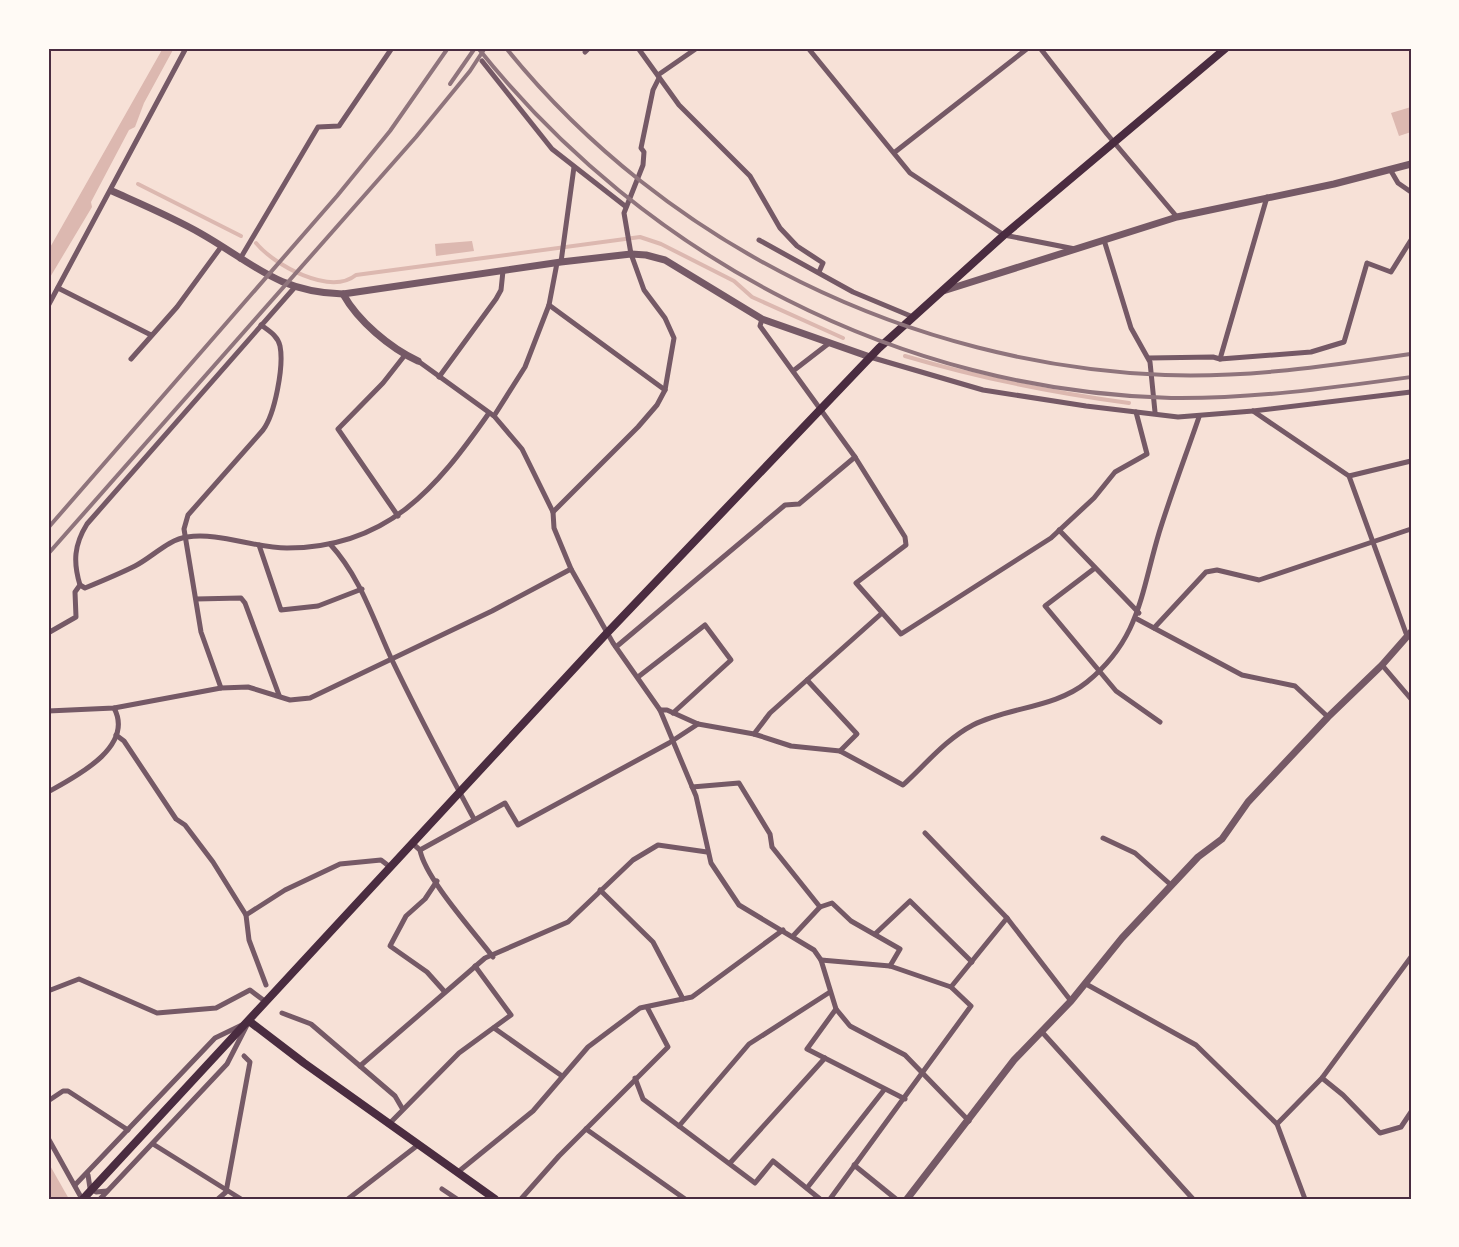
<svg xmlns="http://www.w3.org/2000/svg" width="1459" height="1247" viewBox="0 0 1459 1247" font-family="'Nunito Sans',sans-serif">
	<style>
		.water { fill: #dcb8b0 }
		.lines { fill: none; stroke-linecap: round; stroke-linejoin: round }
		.stream { stroke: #dcb8b0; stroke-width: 4 }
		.minor { stroke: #755966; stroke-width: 5 }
		.tertiary { stroke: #755966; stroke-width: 7 }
		.secondary { stroke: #4a2c40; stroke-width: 8 }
		.rail { stroke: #8f747c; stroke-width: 4 }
		.neatline { fill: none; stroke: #4a2c40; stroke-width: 2 }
	</style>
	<rect width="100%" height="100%" fill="#f7e1d7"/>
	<!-- water -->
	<g class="water">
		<path d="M 163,48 L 174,48 L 144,103 L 135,127 L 129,130 L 91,202 L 92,207 L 49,279 L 48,286 L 48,251 Z"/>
		<path d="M 1411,107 L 1411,132 L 1399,136 L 1391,113 Z"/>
		<path d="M 472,241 L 474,251 L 436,256 L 435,244 Z"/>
		<path d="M 48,1162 L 69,1199 L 48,1199 Z"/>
	</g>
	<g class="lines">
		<!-- stream -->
		<g class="stream">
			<path d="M 138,184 L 241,236"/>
			<path d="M 256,243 C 274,265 330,296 356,275 L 640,237 L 661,244 L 734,281 L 752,297 L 843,338"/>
			<path d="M 905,356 C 979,378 1053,393 1129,403"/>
		</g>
		<!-- minor -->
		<g class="minor">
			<path d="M 638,48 L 679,105 L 750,176 L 780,228 L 797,246 L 823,263 L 819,272"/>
			<path d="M 808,48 L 910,173 L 1004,235 L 1075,249"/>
			<path d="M 1040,48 L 1107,134 L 1177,217"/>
			<path d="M 585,52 L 589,48"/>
			<path d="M 482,61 L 552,149 L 625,206"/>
			<path d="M 658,75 L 697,48"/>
			<path d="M 895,152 L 1028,48"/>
			<path d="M 1391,171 L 1398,183 L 1411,192"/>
			<path d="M 759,240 L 853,292 L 913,317"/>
			<path d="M 1104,240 L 1131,328 L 1150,362 L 1155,412"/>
			<path d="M 240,259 L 318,127 L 339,126 L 392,48"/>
			<path d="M 561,262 L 574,167"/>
			<path d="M 295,287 L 87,524 C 74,545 73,562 80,585 L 85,588 C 102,581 119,574 135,566 C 151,558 169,539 187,537 C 219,532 254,548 287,548 C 387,548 436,489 489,413"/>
			<path d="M 58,288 L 151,335"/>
			<path d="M 549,305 L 665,390"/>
			<path d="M 48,306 L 186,48"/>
			<path d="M 762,319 L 760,326 L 855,457 L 905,537 L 906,545 L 856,583 L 901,634 L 1051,538 L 1094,498 L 1115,472 L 1147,454 L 1136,412"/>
			<path d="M 870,357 L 983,390 L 1086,406 L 1178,417 L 1253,411 L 1411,392"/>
			<path d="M 1149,358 L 1213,357 L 1220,359 L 1311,352 L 1344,342 L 1367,263 L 1391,272 L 1411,240"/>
			<path d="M 131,359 L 177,307 L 221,247"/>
			<path d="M 1220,359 L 1267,197"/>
			<path d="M 418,361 L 494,416 L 522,449 L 553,512 L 554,528 L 571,569 L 613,643 L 660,710 L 696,796 L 711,863 L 739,905 L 814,950 L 821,960 L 836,1009 L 850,1026 L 905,1055 L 969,1121"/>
			<path d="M 793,371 L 828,344"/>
			<path d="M 439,377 L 496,299 L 501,290 L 503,271"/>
			<path d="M 1253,411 L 1349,476 L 1407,636"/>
			<path d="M 494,416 L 525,367 L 549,305 L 557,263"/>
			<path d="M 1349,476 L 1411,461"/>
			<path d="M 553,512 L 638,427 L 657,405 L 665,390 L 674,338 L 665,318 L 644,290 L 631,254 L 624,213 L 643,165 L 644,152 L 641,148 L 653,90 L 659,78"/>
			<path d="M 398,516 L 338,429 L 383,383 L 405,355"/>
			<path d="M 1059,530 L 1139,613"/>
			<path d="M 330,544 C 361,578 373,619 392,660 C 418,714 446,767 474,819"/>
			<path d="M 259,545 L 281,610 L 318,606 L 362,589"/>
			<path d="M 1095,568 L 1045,606 L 1116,691 L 1160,722"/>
			<path d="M 196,599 L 241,598 L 245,603 L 279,695"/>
			<path d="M 1137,619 L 1242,675 L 1295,686 L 1328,717"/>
			<path d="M 1154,628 L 1206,572 L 1217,570 L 1259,580 L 1411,529"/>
			<path d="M 48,633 L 76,617 L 75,592 L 80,585"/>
			<path d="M 616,647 L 785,505 L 799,504 L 855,457"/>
			<path d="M 1382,665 L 1411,699"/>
			<path d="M 638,677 L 705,625 L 731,660 L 673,713"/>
			<path d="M 807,680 L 857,734 L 840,751"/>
			<path d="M 221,688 L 201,632 L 184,529 L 188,515 L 263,430 C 275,414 284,366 280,346 C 278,336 269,331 261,325"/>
			<path d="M 660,710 L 667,710 L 698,724 L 754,734 L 791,746 L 840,751 L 903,785 C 925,765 946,739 973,725 C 1009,707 1055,708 1087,682 C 1140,639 1141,593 1159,533 C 1171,494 1186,455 1199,417"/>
			<path d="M 48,711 L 114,708 L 221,688 L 248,687 L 290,700 L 310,698 L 492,611 L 571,569"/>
			<path d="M 754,734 L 770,713 L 882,613"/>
			<path d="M 116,735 L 124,741 L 176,819 L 185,825 L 213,862 L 246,915 L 249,940 L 266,985"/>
			<path d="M 692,787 L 739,783 L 770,834 L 772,847 L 820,907"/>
			<path d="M 48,792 C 75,777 135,747 114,708"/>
			<path d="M 925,833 L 1007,918 L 1071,1001"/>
			<path d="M 1103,838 L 1135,853 L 1171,885"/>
			<path d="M 412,843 L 420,850 C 425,878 474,932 493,957"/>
			<path d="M 420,850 L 505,803 L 518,825 L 669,743 L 698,724"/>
			<path d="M 437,881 L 425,899 L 406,916 L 390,946 L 427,972 L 444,991"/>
			<path d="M 600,890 L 653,942 L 683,999"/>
			<path d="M 246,915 L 285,890 L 340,864 L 381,860 L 390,867"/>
			<path d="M 875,934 L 910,901 L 972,962"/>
			<path d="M 793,936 L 820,907 L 832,903 L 851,921 L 900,949 L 890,966"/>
			<path d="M 821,960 L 890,966 L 951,987"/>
			<path d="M 1086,984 L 1196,1045 L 1277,1124 L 1305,1199"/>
			<path d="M 48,991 L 79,979 L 157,1013 L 216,1008 L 250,990 L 266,1002"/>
			<path d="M 836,1009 L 807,1049 L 905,1099"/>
			<path d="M 282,1013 L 311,1024 L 395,1096 L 402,1108"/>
			<path d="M 494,1028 L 562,1076"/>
			<path d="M 1042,1032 L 1193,1199"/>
			<path d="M 360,1066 L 485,958 L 568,922 L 633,860 L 658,845 L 707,852"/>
			<path d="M 635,1078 L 643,1099 L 755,1183 L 773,1161 L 820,1199"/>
			<path d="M 1322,1078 L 1343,1095 L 1380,1133 L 1401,1127 L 1411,1112"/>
			<path d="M 48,1101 L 63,1091 L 68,1091 L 128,1130"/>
			<path d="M 389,1124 L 459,1053 L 511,1015 L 475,966"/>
			<path d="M 1277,1124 L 1322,1078 L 1411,957"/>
			<path d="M 679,1126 L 749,1044 L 830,992"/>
			<path d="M 586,1129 L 685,1199"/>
			<path d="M 48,1138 L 82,1199"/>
			<path d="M 153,1144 L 241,1199"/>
			<path d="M 730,1163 L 825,1058"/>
			<path d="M 854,1165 L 896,1199"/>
			<path d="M 458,1172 L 533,1111 L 588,1047 L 640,1008 L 692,997 L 783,930"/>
			<path d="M 88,1175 L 90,1188 L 96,1192 L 107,1191"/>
			<path d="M 75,1185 L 215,1038 L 244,1024"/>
			<path d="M 807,1188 L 884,1090"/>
			<path d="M 442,1189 L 457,1199"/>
			<path d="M 100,1199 L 227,1064 L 247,1025"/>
			<path d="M 218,1199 L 226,1192 L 250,1062 L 244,1056"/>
			<path d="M 348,1199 L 418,1145"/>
			<path d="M 521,1199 L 559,1156 L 668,1047 L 647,1007"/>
			<path d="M 830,1199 L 971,1006 L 951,987 L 1007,918"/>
		</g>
		<!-- tertiary -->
		<g class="tertiary">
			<path d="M 112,191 C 141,204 172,217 200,233 C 253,263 277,292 343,294 L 561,262 L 631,254 L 646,255 L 665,260 L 762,319 L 870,357"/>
			<path d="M 943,291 L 1177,217 L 1334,184 L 1411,164"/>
			<path d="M 343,294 C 358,321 390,348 418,361"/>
			<path d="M 907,1199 L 1014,1060 L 1071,1001 L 1122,938 L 1198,857 L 1222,839 L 1248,802 L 1328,717 L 1382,665 L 1411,632"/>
		</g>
		<!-- secondary -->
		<g class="secondary">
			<path d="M 249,1021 L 304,1063 L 495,1199"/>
			<path d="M 83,1199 L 607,633 L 879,348 L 1004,235 L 1226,48"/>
		</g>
		<!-- rail -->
		<g class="rail">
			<path d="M 478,48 C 646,259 901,391 1171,398 C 1252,399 1331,388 1411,377"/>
			<path d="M 506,48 C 666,246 912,365 1165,375 C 1248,378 1329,366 1411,354"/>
			<path d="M 450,84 L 475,48"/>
			<path d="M 48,528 L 337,196 L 390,131 L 448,48"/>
			<path d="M 48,554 L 416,137 L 470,71 L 485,48"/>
		</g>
	</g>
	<!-- border -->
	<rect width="1459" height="1247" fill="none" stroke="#fffaf5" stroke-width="99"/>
	<rect x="50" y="50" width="1360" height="1148" class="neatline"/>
</svg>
